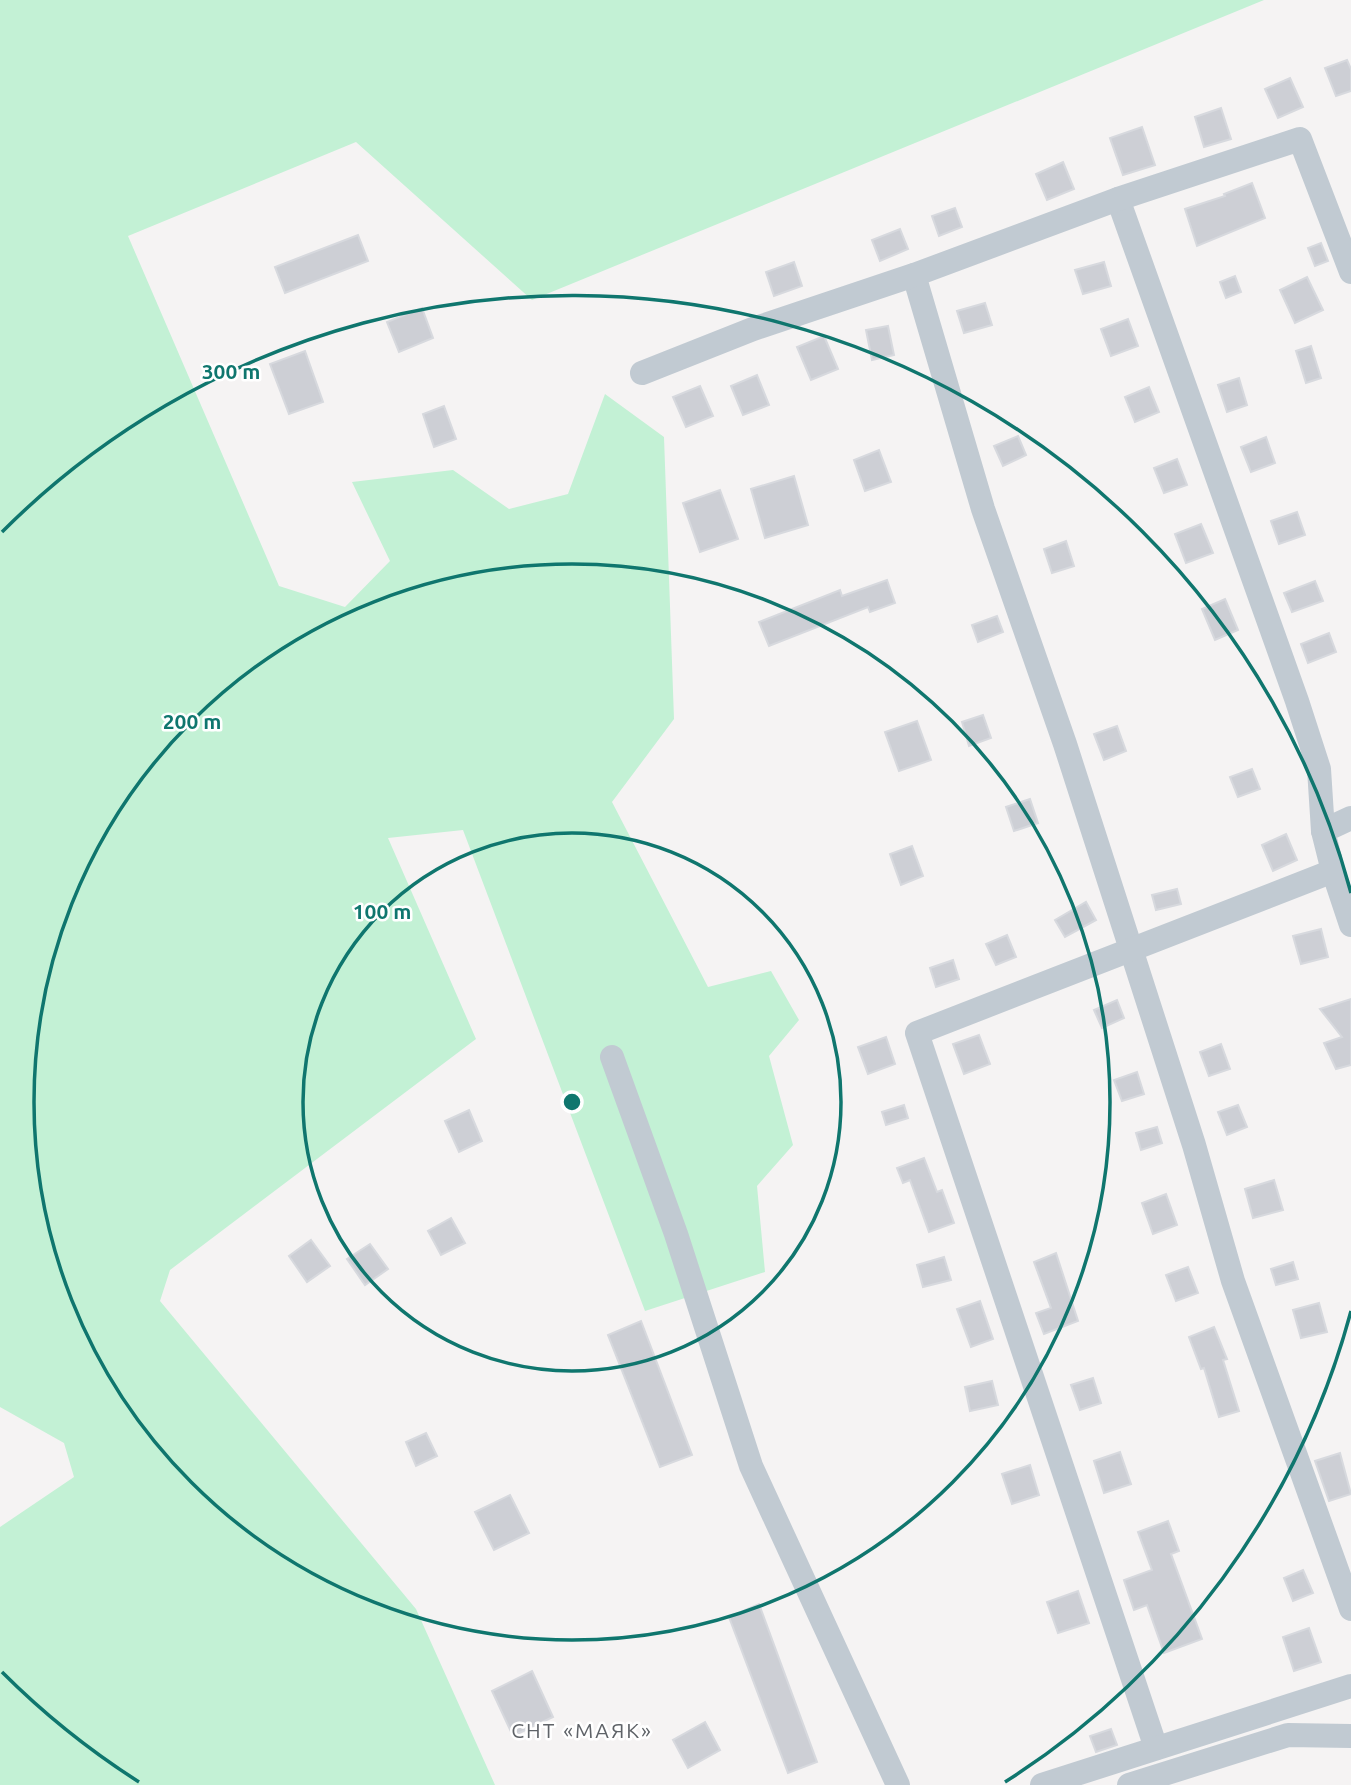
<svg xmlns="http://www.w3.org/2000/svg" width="1351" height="1785" viewBox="0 0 1351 1785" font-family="Ubuntu,sans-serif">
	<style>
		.green { fill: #c3f1d5 }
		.building { fill: #cdcfd5; stroke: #d7d9de; stroke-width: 2 }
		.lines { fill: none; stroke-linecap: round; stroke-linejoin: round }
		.minor { stroke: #c1cad2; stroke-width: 24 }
		.ring { fill: none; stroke: #0f766e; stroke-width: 3.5 }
		.labels { text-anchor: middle; stroke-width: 5; stroke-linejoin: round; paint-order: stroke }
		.neighbourhood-label { font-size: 21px; letter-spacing: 2px; fill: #5f6368; stroke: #fff }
		.centre { fill: #0f766e; stroke: #fff; stroke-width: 3.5 }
		.ring-label { font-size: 21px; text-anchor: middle; font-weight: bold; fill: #0f766e; stroke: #fff; stroke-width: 5; stroke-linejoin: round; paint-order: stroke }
	</style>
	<rect width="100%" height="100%" fill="#f5f3f3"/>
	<!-- green -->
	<path class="green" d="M 0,0 L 1264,0 L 532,300 L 356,142 L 128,236 L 279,586 L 345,607 L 390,561 L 352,482 L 453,470 L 509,509 L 568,494 L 605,394 L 664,437 L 674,719 L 612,802 L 708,987 L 771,971 L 799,1020 L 769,1056 L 793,1145 L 757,1186 L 765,1272 L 645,1311 L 463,830 L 388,838 L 476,1039 L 170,1270 L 160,1301 L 416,1609 L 495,1785 L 0,1785 L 0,1527 L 74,1477 L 64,1443 L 0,1407 Z"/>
	<!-- building -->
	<g class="building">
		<path d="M 1347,60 L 1351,69 L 1351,91 L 1336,96 L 1325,68 Z"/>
		<path d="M 1290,78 L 1303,107 L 1278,118 L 1265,89 Z"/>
		<path d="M 1221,108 L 1231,139 L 1204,147 L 1195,117 Z"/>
		<path d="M 1142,127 L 1155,165 L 1123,175 L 1110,138 Z"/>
		<path d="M 1063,162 L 1074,189 L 1047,200 L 1036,174 Z"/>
		<path d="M 1252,183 L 1265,218 L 1197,246 L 1185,209 L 1225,196 L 1224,194 Z"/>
		<path d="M 955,208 L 962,227 L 939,236 L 932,216 Z"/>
		<path d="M 900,229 L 908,249 L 880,261 L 872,240 Z"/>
		<path d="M 358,235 L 368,261 L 285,293 L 275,267 Z"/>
		<path d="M 1321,243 L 1328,261 L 1315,266 L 1308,248 Z"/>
		<path d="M 794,262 L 802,286 L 774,296 L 766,272 Z"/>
		<path d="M 1104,262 L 1111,286 L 1083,294 L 1075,270 Z"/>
		<path d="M 1235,276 L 1241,292 L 1226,298 L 1220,282 Z"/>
		<path d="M 1307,277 L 1323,310 L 1295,323 L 1280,290 Z"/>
		<path d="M 985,303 L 992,325 L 964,333 L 957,311 Z"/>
		<path d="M 422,308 L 433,338 L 399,352 L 387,322 Z"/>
		<path d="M 1128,319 L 1138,346 L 1111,356 L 1101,329 Z"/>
		<path d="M 888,326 L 894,355 L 872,360 L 866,330 Z"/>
		<path d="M 824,336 L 838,369 L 811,380 L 797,347 Z"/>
		<path d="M 1311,346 L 1321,378 L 1306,383 L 1296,351 Z"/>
		<path d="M 305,351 L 323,402 L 289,414 L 270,364 Z"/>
		<path d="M 757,375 L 769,405 L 743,415 L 731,386 Z"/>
		<path d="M 1239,378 L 1247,405 L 1227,412 L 1218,385 Z"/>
		<path d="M 700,386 L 713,416 L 686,427 L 673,397 Z"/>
		<path d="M 1149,387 L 1159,412 L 1135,422 L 1125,397 Z"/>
		<path d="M 444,406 L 456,439 L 434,447 L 423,414 Z"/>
		<path d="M 1018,436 L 1026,455 L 1003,466 L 994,446 Z"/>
		<path d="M 1266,437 L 1275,463 L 1251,472 L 1241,447 Z"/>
		<path d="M 879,450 L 891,482 L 865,491 L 854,460 Z"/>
		<path d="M 1177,459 L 1187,485 L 1164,493 L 1154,468 Z"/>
		<path d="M 794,476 L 808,525 L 765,538 L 751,489 Z"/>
		<path d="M 720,490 L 738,539 L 700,552 L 683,503 Z"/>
		<path d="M 1297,512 L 1305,535 L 1279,544 L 1271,521 Z"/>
		<path d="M 1201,524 L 1213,553 L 1186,563 L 1175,534 Z"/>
		<path d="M 1066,541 L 1074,566 L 1052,573 L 1044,549 Z"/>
		<path d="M 887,580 L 895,603 L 870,612 L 868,607 L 769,646 L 759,622 L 840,590 L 842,596 Z"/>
		<path d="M 1315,581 L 1323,601 L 1292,612 L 1284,593 Z"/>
		<path d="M 1225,599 L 1238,630 L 1215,640 L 1202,609 Z"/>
		<path d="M 997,616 L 1003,632 L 978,642 L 972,625 Z"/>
		<path d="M 1329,633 L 1336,652 L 1308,663 L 1301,644 Z"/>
		<path d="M 983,715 L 991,738 L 969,746 L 962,722 Z"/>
		<path d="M 917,721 L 931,760 L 899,771 L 885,732 Z"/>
		<path d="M 1117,726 L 1126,751 L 1104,760 L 1094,734 Z"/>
		<path d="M 1252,769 L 1260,789 L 1238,797 L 1230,777 Z"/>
		<path d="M 1030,799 L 1038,823 L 1014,831 L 1006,807 Z"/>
		<path d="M 1286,834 L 1297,860 L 1273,871 L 1262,845 Z"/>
		<path d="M 912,846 L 923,876 L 901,885 L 890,854 Z"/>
		<path d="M 1177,889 L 1181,904 L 1156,910 L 1152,895 Z"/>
		<path d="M 1086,902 L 1096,920 L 1065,937 L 1055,920 Z"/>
		<path d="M 1321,929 L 1328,957 L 1301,964 L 1293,936 Z"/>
		<path d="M 1007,935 L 1016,957 L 996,965 L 986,944 Z"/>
		<path d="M 953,960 L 959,979 L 936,987 L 930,968 Z"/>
		<path d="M 1351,999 L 1351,1065 L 1336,1069 L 1324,1043 L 1342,1037 L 1320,1009 Z"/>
		<path d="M 1117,1000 L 1124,1018 L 1102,1028 L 1094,1010 Z"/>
		<path d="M 979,1035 L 990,1064 L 964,1074 L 953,1044 Z"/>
		<path d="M 886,1037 L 895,1064 L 868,1074 L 858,1047 Z"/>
		<path d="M 1221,1044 L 1230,1069 L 1209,1076 L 1200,1052 Z"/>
		<path d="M 1137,1072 L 1144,1094 L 1122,1101 L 1114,1080 Z"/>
		<path d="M 904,1105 L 908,1118 L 886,1125 L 882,1112 Z"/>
		<path d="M 1238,1105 L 1247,1127 L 1227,1135 L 1218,1112 Z"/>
		<path d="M 469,1110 L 482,1141 L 459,1152 L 445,1121 Z"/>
		<path d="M 1157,1127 L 1162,1143 L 1141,1150 L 1136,1133 Z"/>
		<path d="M 924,1158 L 937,1192 L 942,1190 L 954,1223 L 929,1232 L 910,1180 L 903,1183 L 897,1168 Z"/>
		<path d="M 1274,1180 L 1283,1210 L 1253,1218 L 1245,1189 Z"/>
		<path d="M 1166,1194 L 1177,1225 L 1153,1234 L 1142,1203 Z"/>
		<path d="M 451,1218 L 465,1243 L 441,1255 L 428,1231 Z"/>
		<path d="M 311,1240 L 330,1266 L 307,1282 L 289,1256 Z"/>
		<path d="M 370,1244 L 388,1269 L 365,1285 L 347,1259 Z"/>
		<path d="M 1056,1253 L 1078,1321 L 1044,1334 L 1036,1313 L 1051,1308 L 1034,1262 Z"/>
		<path d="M 944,1257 L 951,1280 L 923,1287 L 917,1265 Z"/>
		<path d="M 1293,1262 L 1298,1279 L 1276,1285 L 1271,1269 Z"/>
		<path d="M 1188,1267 L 1198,1293 L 1176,1301 L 1166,1275 Z"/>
		<path d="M 980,1301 L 993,1339 L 971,1347 L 957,1309 Z"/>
		<path d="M 1319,1303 L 1327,1332 L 1301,1338 L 1293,1310 Z"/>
		<path d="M 641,1321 L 692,1455 L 660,1467 L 608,1335 Z"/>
		<path d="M 1214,1327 L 1227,1359 L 1223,1360 L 1239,1411 L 1219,1417 L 1204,1368 L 1201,1369 L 1189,1337 Z"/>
		<path d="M 1093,1378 L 1101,1403 L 1080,1410 L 1071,1385 Z"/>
		<path d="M 992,1381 L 998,1405 L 970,1411 L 965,1387 Z"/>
		<path d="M 426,1433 L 437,1456 L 416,1466 L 406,1442 Z"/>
		<path d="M 1120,1452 L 1131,1484 L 1104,1493 L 1094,1461 Z"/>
		<path d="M 1340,1453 L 1351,1494 L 1329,1501 L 1315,1461 Z"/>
		<path d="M 1030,1465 L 1039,1495 L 1012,1504 L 1002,1474 Z"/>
		<path d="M 510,1495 L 529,1533 L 494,1550 L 475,1512 Z"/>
		<path d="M 1168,1521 L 1179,1551 L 1171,1554 L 1202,1639 L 1164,1653 L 1147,1605 L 1134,1610 L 1124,1580 L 1152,1570 L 1138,1532 Z"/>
		<path d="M 1303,1570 L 1313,1593 L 1293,1601 L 1284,1578 Z"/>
		<path d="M 1078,1591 L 1089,1623 L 1058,1633 L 1047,1602 Z"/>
		<path d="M 759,1604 L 817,1762 L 788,1773 L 729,1617 Z"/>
		<path d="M 1309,1628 L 1321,1662 L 1294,1671 L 1283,1637 Z"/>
		<path d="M 532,1671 L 553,1717 L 513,1736 L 492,1691 Z"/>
		<path d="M 705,1722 L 720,1750 L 688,1768 L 673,1740 Z"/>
		<path d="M 1111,1729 L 1117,1745 L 1096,1752 L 1090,1736 Z"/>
	</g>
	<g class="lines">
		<!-- minor -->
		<g class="minor">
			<path d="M 1118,199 L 1297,701 L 1319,769 L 1323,831 L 1333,871 L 1351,925"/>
			<path d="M 914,275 L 983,509 L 1065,744 L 1194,1145 L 1233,1281 L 1351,1609"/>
			<path d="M 642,373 L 753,329 L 914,275 L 1118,199 L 1300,139 L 1351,272"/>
			<path d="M 1323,831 L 1351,818"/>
			<path d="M 612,1057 L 676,1234 L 751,1466 L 898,1785"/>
			<path d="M 1156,1748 L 917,1033 L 1333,871"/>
			<path d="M 1042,1785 L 1351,1686"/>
			<path d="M 1129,1785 L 1288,1735 L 1351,1736"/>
		</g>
	</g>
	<!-- distance rings -->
	<g class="ring">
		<circle cx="572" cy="1102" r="269"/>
		<circle cx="572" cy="1102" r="538"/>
		<path d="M1351 1311A806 806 0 0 1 1005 1782M139 1782A806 806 0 0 1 2 1672M2 532A806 806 0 0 1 1351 893"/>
	</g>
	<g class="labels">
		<!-- neighbourhood labels -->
		<g class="neighbourhood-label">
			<text x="582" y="1738">СНТ «МАЯК»</text>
		</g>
	</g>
	<circle cx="572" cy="1102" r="10" class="centre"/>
	<g class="ring-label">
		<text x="231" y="379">300 m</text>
		<text x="192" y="729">200 m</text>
		<text x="382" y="919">100 m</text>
	</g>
</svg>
